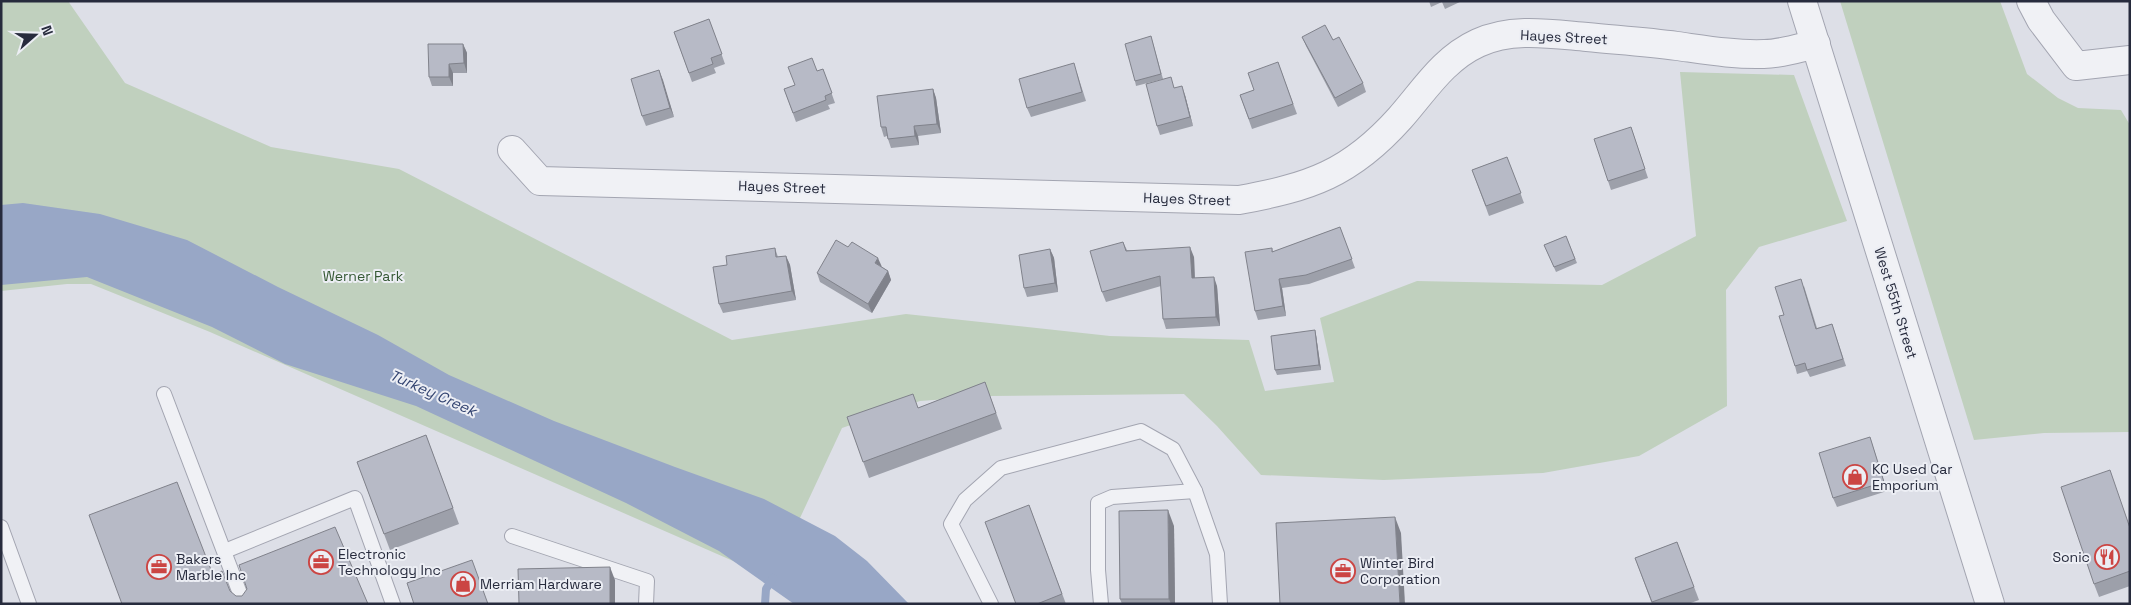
<svg xmlns="http://www.w3.org/2000/svg" width="2131" height="605" viewBox="0 0 2131 605" font-family="'Space Grotesk',sans-serif">
	<style>
		.green { fill: #c0d0be }
		.water { fill: #98a7c6 }
		.lines { fill: none; stroke-linecap: round; stroke-linejoin: round }
		.stream { stroke: #98a7c6; stroke-width: 8 }
		.service-casing { stroke: #a3a5b1; stroke-width: 16 }
		.minor-casing { stroke: #a3a5b1; stroke-width: 30 }
		.tertiary-casing { stroke: #a3a5b1; stroke-width: 30 }
		.service { stroke: #f0f1f5; stroke-width: 14 }
		.minor { stroke: #f0f1f5; stroke-width: 28 }
		.tertiary { stroke: #f0f1f5; stroke-width: 28 }
		.wall { fill: #9da0aa }
		.shaded-wall { fill: #80828b }
		.building { fill: #b7bac6; stroke: #80828b }
		.labels { text-anchor: middle; stroke-width: 4; stroke-linejoin: round; paint-order: stroke }
		.street-label { font-size: 14px; fill: #272b3d; stroke: #eceef4 }
		.park-label { font-size: 14px; fill: #355834; stroke: #eceef4 }
		.poi-label { font-size: 14px; fill: #272b3d; stroke: #eceef4; text-anchor: start }
		.water-label { font-size: 15px; font-style: italic; fill: #324370; stroke: #eceef4 }
	</style>
	<rect width="100%" height="100%" fill="#dddfe7"/>
	<!-- green -->
	<g class="green">
		<path d="M 1,1 L 68,1 L 125,83 L 271,147 L 399,169 L 732,340 L 906,314 L 1110,336 L 1249,340 L 1265,391 L 1334,382 L 1320,318 L 1417,281 L 1602,285 L 1696,236 L 1680,72 L 1794,75 L 1847,221 L 1759,247 L 1726,290 L 1727,406 L 1639,456 L 1543,473 L 1384,480 L 1261,475 L 1217,426 L 1184,394 L 989,396 L 920,401 L 842,428 L 772,578 L 210,332 L 91,284 L 67,284 L 1,291 Z"/>
		<path d="M 1840,1 L 2000,1 L 2027,74 L 2058,98 L 2078,108 L 2121,110 L 2130,125 L 2130,432 L 2044,433 L 1974,440 Z"/>
	</g>
	<!-- water -->
	<path class="water" d="M 23,203 L 100,214 L 187,240 L 278,287 L 378,335 L 449,375 L 554,421 L 675,467 L 764,499 L 835,536 L 867,561 L 909,604 L 794,604 L 719,551 L 626,503 L 416,406 L 285,364 L 212,327 L 87,277 L 1,285 L 1,205 Z"/>
	<g class="lines">
		<!-- stream -->
		<path class="stream" d="M 765,604 L 766,589 L 773,578"/>
		<defs>
			<g id="service">
				<path d="M 164,394 L 244,604"/>
				<path d="M 1,527 L 29,604"/>
				<path d="M 512,536 L 647,581 L 646,604"/>
				<path d="M 225,551 L 355,498 L 393,604"/>
				<path d="M 991,604 L 951,524 L 965,500 L 1001,468 L 1141,431 L 1173,449 L 1195,491 L 1217,554 L 1220,604"/>
				<path d="M 1101,604 L 1098,570 L 1098,503 L 1112,497 L 1195,491"/>
			</g>
			<g id="minor">
				<path d="M 2031,1 L 2041,20 L 2076,66 L 2130,60"/>
				<path d="M 512,150 L 540,181 L 1239,200 C 1310,187 1350,174 1400,118 C 1424,91 1443,59 1478,43 C 1512,27 1552,34 1587,37 C 1617,40 1647,42 1677,46 C 1706,50 1735,55 1764,54 C 1781,54 1799,48 1816,44"/>
			</g>
			<path id="tertiary" d="M 1802,1 L 1990,604"/>
		</defs>
		<!-- service casing -->
		<use href="#service" class="service-casing"/>
		<!-- minor casing -->
		<use href="#minor" class="minor-casing"/>
		<!-- tertiary casing -->
		<use href="#tertiary" class="tertiary-casing"/>
		<!-- service -->
		<use href="#service" class="service"/>
		<!-- minor -->
		<use href="#minor" class="minor"/>
		<!-- tertiary -->
		<use href="#tertiary" class="tertiary"/>
	</g>
	<!-- wall -->
	<g class="wall">
		<path d="M 1429,1 L 1462,1 L 1445,9 L 1442,2 L 1431,7 Z"/>
		<path d="M 709,19 L 725,64 L 714,68 L 716,73 L 692,82 L 674,32 Z"/>
		<path d="M 1151,36 L 1163,79 L 1136,86 L 1135,81 Z"/>
		<path d="M 1302,37 L 1333,40 L 1363,83 L 1366,92 L 1338,107 L 1306,46 Z"/>
		<path d="M 463,44 L 467,53 L 467,73 L 453,73 L 453,86 L 432,86 L 429,77 Z"/>
		<path d="M 1278,62 L 1297,114 L 1252,129 L 1240,95 L 1254,90 Z"/>
		<path d="M 823,69 L 835,103 L 828,105 L 830,109 L 796,122 L 784,89 L 795,85 L 817,71 Z"/>
		<path d="M 659,70 L 674,117 L 646,126 L 642,116 Z"/>
		<path d="M 1077,73 L 1086,101 L 1031,117 L 1027,108 Z"/>
		<path d="M 1175,88 L 1185,95 L 1193,126 L 1160,135 L 1157,126 Z"/>
		<path d="M 933,89 L 936,98 L 941,133 L 918,136 L 919,145 L 891,148 L 887,136 L 884,137 L 881,127 Z"/>
		<path d="M 1631,127 L 1648,178 L 1611,190 L 1608,181 Z"/>
		<path d="M 1507,157 L 1524,203 L 1489,216 L 1472,170 Z"/>
		<path d="M 1340,227 L 1355,268 L 1309,284 L 1282,288 L 1286,316 L 1258,320 L 1255,311 L 1272,248 L 1273,252 Z"/>
		<path d="M 1566,236 L 1577,263 L 1556,272 L 1544,245 Z"/>
		<path d="M 1123,242 L 1127,250 L 1194,257 L 1195,278 L 1217,286 L 1220,326 L 1166,329 L 1163,319 L 1161,286 L 1106,302 L 1102,292 Z"/>
		<path d="M 775,248 L 778,257 L 786,256 L 790,265 L 796,300 L 723,313 L 719,304 L 727,265 Z"/>
		<path d="M 1050,249 L 1054,258 L 1058,292 L 1027,297 L 1024,288 Z"/>
		<path d="M 882,267 L 888,271 L 891,280 L 872,313 L 820,282 L 817,273 Z"/>
		<path d="M 1804,286 L 1817,328 L 1832,324 L 1846,366 L 1810,377 L 1807,371 L 1797,374 L 1795,366 L 1784,315 Z"/>
		<path d="M 1315,330 L 1316,335 L 1321,370 L 1277,375 L 1275,370 Z"/>
		<path d="M 985,382 L 1002,429 L 869,478 L 847,417 L 918,408 Z"/>
		<path d="M 426,435 L 459,524 L 390,550 L 357,462 Z"/>
		<path d="M 1870,437 L 1887,491 L 1837,507 L 1833,498 Z"/>
		<path d="M 1029,505 L 1066,604 L 1016,604 Z"/>
		<path d="M 1174,526 L 1175,604 L 1122,604 L 1120,599 Z"/>
		<path d="M 2130,527 L 2130,586 L 2099,597 L 2094,584 Z"/>
		<path d="M 1677,542 L 1699,600 L 1688,604 L 1652,604 L 1635,558 Z"/>
	</g>
	<!-- shaded-wall -->
	<g class="shaded-wall">
		<path d="M 463,44 L 467,53 L 467,73 L 464,63 Z"/>
		<path d="M 449,64 L 453,73 L 453,86 L 449,77 Z"/>
		<path d="M 659,70 L 663,80 L 674,117 L 670,108 Z"/>
		<path d="M 1182,86 L 1185,95 L 1193,126 L 1190,117 Z"/>
		<path d="M 933,89 L 936,98 L 941,133 L 937,124 Z"/>
		<path d="M 914,126 L 918,136 L 919,145 L 915,136 Z"/>
		<path d="M 1190,247 L 1194,257 L 1195,287 L 1192,278 Z"/>
		<path d="M 1050,249 L 1054,258 L 1058,292 L 1055,283 Z"/>
		<path d="M 786,256 L 790,265 L 796,300 L 792,291 Z"/>
		<path d="M 878,258 L 882,267 L 875,263 Z"/>
		<path d="M 888,271 L 891,280 L 872,313 L 868,304 Z"/>
		<path d="M 1214,277 L 1217,286 L 1220,326 L 1216,317 Z"/>
		<path d="M 1279,279 L 1282,288 L 1286,316 L 1283,306 Z"/>
		<path d="M 1315,330 L 1316,335 L 1321,370 L 1319,365 Z"/>
		<path d="M 1168,510 L 1174,526 L 1175,604 L 1171,604 L 1169,599 Z"/>
		<path d="M 1395,517 L 1401,533 L 1405,604 L 1400,604 Z"/>
		<path d="M 610,567 L 615,580 L 615,604 L 610,604 Z"/>
	</g>
	<!-- building -->
	<g class="building">
		<path d="M 709,19 L 722,54 L 711,58 L 713,64 L 689,73 L 674,32 Z"/>
		<path d="M 1325,25 L 1333,40 L 1339,37 L 1363,83 L 1335,98 L 1302,37 Z"/>
		<path d="M 1151,36 L 1161,74 L 1135,81 L 1125,44 Z"/>
		<path d="M 428,44 L 463,44 L 464,63 L 449,64 L 449,77 L 429,77 Z"/>
		<path d="M 812,58 L 817,71 L 823,69 L 832,93 L 825,96 L 826,100 L 793,113 L 784,89 L 795,85 L 788,67 Z"/>
		<path d="M 1278,62 L 1293,104 L 1249,119 L 1240,95 L 1254,90 L 1248,73 Z"/>
		<path d="M 1074,63 L 1082,92 L 1027,108 L 1019,79 Z"/>
		<path d="M 659,70 L 670,108 L 642,116 L 631,79 Z"/>
		<path d="M 1171,77 L 1174,88 L 1182,86 L 1190,117 L 1157,126 L 1146,84 Z"/>
		<path d="M 933,89 L 937,124 L 914,126 L 915,136 L 888,139 L 886,127 L 881,127 L 877,96 Z"/>
		<path d="M 1631,127 L 1645,169 L 1608,181 L 1594,139 Z"/>
		<path d="M 1507,157 L 1521,193 L 1486,206 L 1472,170 Z"/>
		<path d="M 1340,227 L 1352,259 L 1306,275 L 1279,279 L 1283,306 L 1255,311 L 1245,252 L 1272,248 L 1272,252 Z"/>
		<path d="M 1566,236 L 1575,259 L 1554,267 L 1544,245 Z"/>
		<path d="M 836,240 L 848,247 L 852,242 L 878,258 L 875,263 L 888,271 L 868,304 L 817,273 Z"/>
		<path d="M 1123,242 L 1126,251 L 1190,247 L 1192,278 L 1214,277 L 1216,317 L 1163,319 L 1160,276 L 1102,292 L 1090,251 Z"/>
		<path d="M 775,248 L 776,257 L 786,256 L 792,291 L 719,304 L 713,267 L 727,265 L 726,256 Z"/>
		<path d="M 1050,249 L 1055,283 L 1024,288 L 1019,255 Z"/>
		<path d="M 1801,279 L 1816,329 L 1832,324 L 1843,359 L 1807,370 L 1805,363 L 1795,366 L 1779,316 L 1784,315 L 1775,287 Z"/>
		<path d="M 1315,330 L 1319,365 L 1275,370 L 1271,336 Z"/>
		<path d="M 985,382 L 996,413 L 863,462 L 847,417 L 913,394 L 918,408 Z"/>
		<path d="M 426,435 L 453,508 L 384,534 L 357,462 Z"/>
		<path d="M 1870,437 L 1884,482 L 1833,498 L 1819,453 Z"/>
		<path d="M 2110,470 L 2130,528 L 2130,571 L 2094,584 L 2061,487 Z"/>
		<path d="M 177,482 L 213,575 L 222,571 L 230,591 L 236,596 L 242,596 L 247,589 L 239,565 L 335,527 L 368,604 L 122,604 L 89,515 Z"/>
		<path d="M 1029,505 L 1062,594 L 1037,604 L 1016,604 L 985,522 Z"/>
		<path d="M 1168,510 L 1169,599 L 1120,599 L 1119,511 Z"/>
		<path d="M 1395,517 L 1400,604 L 1280,604 L 1276,523 Z"/>
		<path d="M 1677,542 L 1694,587 L 1652,602 L 1635,558 Z"/>
		<path d="M 472,560 L 488,604 L 414,604 L 407,583 Z"/>
		<path d="M 610,567 L 610,604 L 519,604 L 518,569 Z"/>
	</g>
	<!-- icons -->
	<defs>
		<symbol id="shop-ring" viewBox="-11 -11 22 22"><circle r="9.5" fill="#eceef4" stroke="#cb4543" stroke-width="1.5"/><path d="M-5-2.5h2.3a2.7 3.5 0 0 1 5.4 0H5L5.5 6h-11ZM-1.5-2.5h3a1.5 2.3 0 0 0-3 0Z" fill="#cb4543"/></symbol>
		<symbol id="restaurant-ring" viewBox="-11 -11 22 22"><circle r="9.5" fill="#eceef4" stroke="#cb4543" stroke-width="1.5"/><path d="M-5-6h1v4h1v-4h1v4h1v-4h1v5L-1.5 .5V6h-2V.5L-5-1ZM5-6V6H3V1.5H1.5Q1.5-4 5-6Z" fill="#cb4543"/></symbol>
		<symbol id="office-ring" viewBox="-11 -11 22 22"><circle r="9.5" fill="#eceef4" stroke="#cb4543" stroke-width="1.5"/><path d="M-6-3h4V-5.5h4V-3h4V5H-6ZM-1-4.5V-3h2v-1.5ZM-6 0V1H6V0Z" fill="#cb4543"/></symbol>
	</defs>
	<g fill-rule="evenodd">
		<use href="#shop-ring" x="1841" y="463" width="28" height="28"/>
		<use href="#restaurant-ring" x="2093" y="543" width="28" height="28"/>
		<use href="#office-ring" x="307" y="548" width="28" height="28"/>
		<use href="#office-ring" x="145" y="553" width="28" height="28"/>
		<use href="#office-ring" x="1329" y="557" width="28" height="28"/>
		<use href="#shop-ring" x="449" y="570" width="28" height="28"/>
	</g>
	<g class="labels">
		<!-- street labels -->
		<g class="street-label">
			<text transform="translate(1564 37) rotate(3)" y="5">Hayes Street</text>
			<text transform="translate(782 187) rotate(2)" y="5">Hayes Street</text>
			<text transform="translate(1187 199) rotate(2)" y="5">Hayes Street</text>
			<text transform="translate(1896 303) rotate(73)" y="5">West 55th Street</text>
		</g>
		<!-- park labels -->
		<g class="park-label">
			<text x="363" y="281">Werner Park</text>
		</g>
		<!-- poi labels -->
		<g class="poi-label">
			<text x="1872" y="474">KC Used Car<tspan x="1872" dy="16">Emporium</tspan></text>
			<text x="338" y="559">Electronic<tspan x="338" dy="16">Technology Inc</tspan></text>
			<text x="2090" y="562" text-anchor="end">Sonic</text>
			<text x="176" y="564">Bakers<tspan x="176" dy="16">Marble Inc</tspan></text>
			<text x="1360" y="568">Winter Bird<tspan x="1360" dy="16">Corporation</tspan></text>
			<text x="480" y="589">Merriam Hardware</text>
		</g>
		<!-- water labels -->
		<g class="water-label">
			<text transform="translate(433 393) rotate(24)" y="5">Turkey Creek</text>
		</g>
	</g>
	<!-- border -->
	<rect width="2131" height="605" fill="none" stroke="#272b3d" stroke-width="5"/>
	<!-- north arrow -->
	<g transform="translate(35 35) rotate(70)" stroke="#eceef4" stroke-width="4" paint-order="stroke">
	<path d="M0-4L9 19L0 12L-9 19Z" fill="#272b3d"/>
	<text y="-8" font-size="14" font-weight="bold" text-anchor="middle" fill="#272b3d">N</text>
	</g>
</svg>
